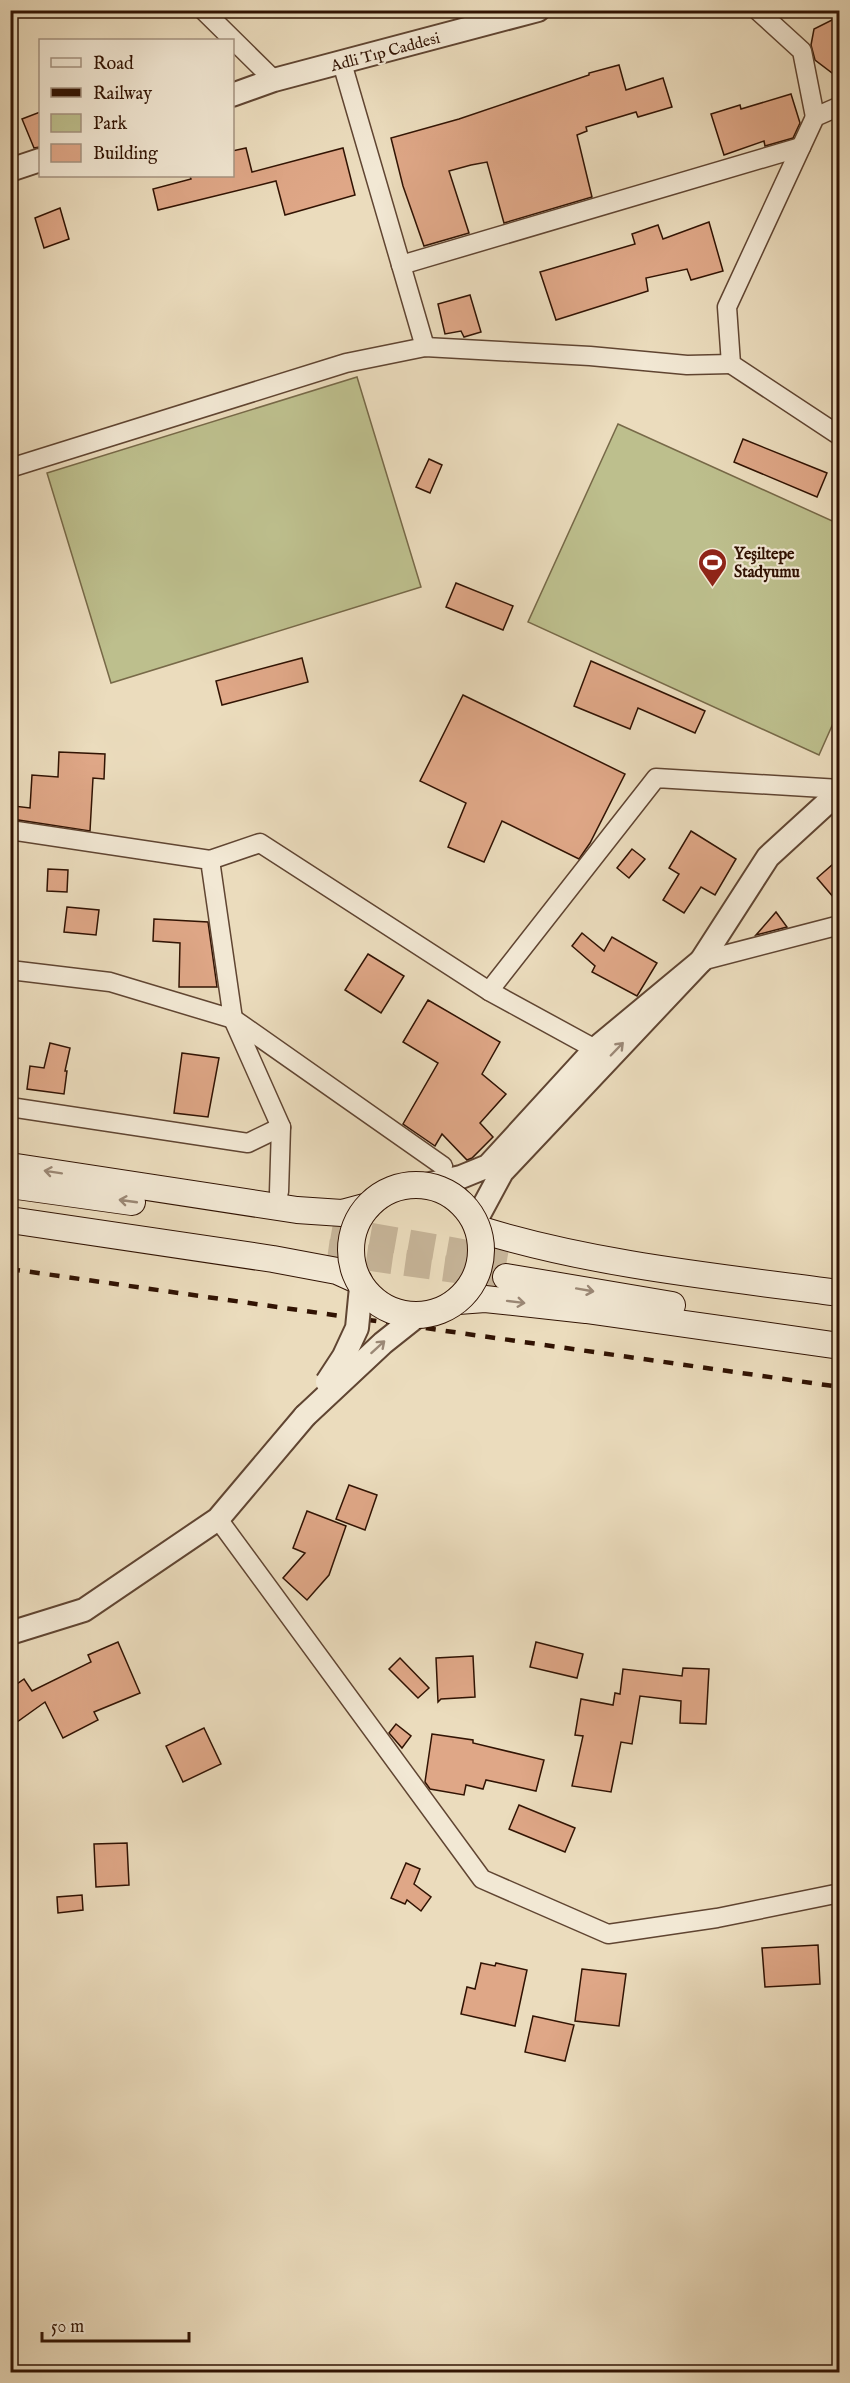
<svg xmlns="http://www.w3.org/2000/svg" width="850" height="2383" viewBox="0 0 850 2383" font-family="'IM FELL English',serif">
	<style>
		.green { fill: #bdbf8d; stroke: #776948; stroke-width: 1.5 }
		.building { fill: #dfa787; stroke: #311303; stroke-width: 1.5 }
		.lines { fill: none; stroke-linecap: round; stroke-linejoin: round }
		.secondary-tunnel { stroke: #c6b498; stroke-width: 26; stroke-dasharray: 26 13; stroke-linecap: butt }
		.minor-casing { stroke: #604532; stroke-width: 21 }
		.tertiary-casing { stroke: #604532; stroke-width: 26 }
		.secondary-casing { stroke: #311303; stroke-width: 28 }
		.minor { stroke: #f2e8d4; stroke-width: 18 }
		.tertiary { stroke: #f2e8d4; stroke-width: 22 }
		.secondary { stroke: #f2e8d4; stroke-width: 26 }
		.rail { stroke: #311303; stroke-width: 4.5; stroke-dasharray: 10 10; stroke-linecap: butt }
		.tertiary-bridge-casing { stroke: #604532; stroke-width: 26; stroke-linecap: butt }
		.secondary-bridge-casing { stroke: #311303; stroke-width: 28; stroke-linecap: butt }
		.tertiary-bridge { stroke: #f2e8d4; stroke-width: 22 }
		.secondary-bridge { stroke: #f2e8d4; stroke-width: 26 }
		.oneway { stroke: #9b8876 }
		.labels { text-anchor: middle; stroke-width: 4.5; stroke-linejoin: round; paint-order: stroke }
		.street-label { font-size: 16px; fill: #311303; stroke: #f2e8d4 }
		.poi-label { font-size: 16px; font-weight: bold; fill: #311303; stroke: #f2e8d4; text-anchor: start }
	</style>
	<rect width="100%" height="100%" fill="#ebdcbd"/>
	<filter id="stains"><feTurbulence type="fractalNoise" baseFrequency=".00333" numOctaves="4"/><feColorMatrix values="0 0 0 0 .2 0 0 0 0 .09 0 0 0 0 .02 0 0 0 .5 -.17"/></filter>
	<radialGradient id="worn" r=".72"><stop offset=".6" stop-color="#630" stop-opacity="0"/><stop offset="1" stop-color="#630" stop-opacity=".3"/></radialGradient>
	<!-- green -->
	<g class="green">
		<path d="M 357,377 L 421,587 L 111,683 L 47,473 Z"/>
		<path d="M 618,424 L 839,524 L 839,710 L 819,755 L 528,622 Z"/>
	</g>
	<!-- building -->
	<g class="building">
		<path d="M 840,16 L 840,79 L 815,60 L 811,45 L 814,29 Z"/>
		<path d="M 619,65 L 626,90 L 663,78 L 672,107 L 638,117 L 636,112 L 586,127 L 587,131 L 577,135 L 592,197 L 504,223 L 487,162 L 471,165 L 449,171 L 469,233 L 424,246 L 403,186 L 391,138 L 459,119 L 589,75 L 589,73 Z"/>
		<path d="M 791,94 L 800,123 L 793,138 L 765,146 L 764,141 L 724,155 L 711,114 L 740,105 L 741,109 Z"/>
		<path d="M 40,112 L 40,147 L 34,148 L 22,119 Z"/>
		<path d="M 246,148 L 252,172 L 343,148 L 355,195 L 285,215 L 276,181 L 158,210 L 153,189 L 191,179 L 190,176 L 232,176 L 232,151 Z"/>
		<path d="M 60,208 L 69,239 L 44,248 L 35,218 Z"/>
		<path d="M 709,222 L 723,271 L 691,280 L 687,269 L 646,278 L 648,291 L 556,320 L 540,272 L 635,244 L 632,234 L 658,225 L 663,239 Z"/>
		<path d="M 470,295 L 481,332 L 464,337 L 461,331 L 445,334 L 438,304 Z"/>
		<path d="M 743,439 L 827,473 L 817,497 L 734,462 Z"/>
		<path d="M 429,459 L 442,465 L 430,493 L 416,487 Z"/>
		<path d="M 456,583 L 513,606 L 503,630 L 446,607 Z"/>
		<path d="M 302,658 L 308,682 L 222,705 L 216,681 Z"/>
		<path d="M 591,661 L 705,711 L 695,733 L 638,708 L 630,729 L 574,706 Z"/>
		<path d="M 463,695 L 625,774 L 590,843 L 579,859 L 502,821 L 484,862 L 448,847 L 466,803 L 420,781 Z"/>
		<path d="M 59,752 L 105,754 L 104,779 L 93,778 L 90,831 L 12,819 L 14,806 L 30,808 L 32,775 L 58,777 Z"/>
		<path d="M 691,831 L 736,859 L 715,895 L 701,887 L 684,913 L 663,900 L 679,874 L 669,868 Z"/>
		<path d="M 632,849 L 645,859 L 629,878 L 617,868 Z"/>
		<path d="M 840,858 L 840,905 L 817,878 Z"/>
		<path d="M 48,869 L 68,870 L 67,892 L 47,891 Z"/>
		<path d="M 67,907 L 99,910 L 96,935 L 64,932 Z"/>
		<path d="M 776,912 L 787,927 L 756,935 Z"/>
		<path d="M 154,919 L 208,922 L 217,987 L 179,987 L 180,943 L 153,941 Z"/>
		<path d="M 582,933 L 604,951 L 612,937 L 657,963 L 637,996 L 592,972 L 595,966 L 572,946 Z"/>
		<path d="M 368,954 L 404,976 L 381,1013 L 345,990 Z"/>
		<path d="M 428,1000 L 500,1042 L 482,1074 L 506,1094 L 480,1123 L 493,1137 L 472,1158 L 467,1160 L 442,1134 L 435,1146 L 403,1124 L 438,1063 L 403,1042 Z"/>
		<path d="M 50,1043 L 70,1048 L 65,1071 L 67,1071 L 64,1094 L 27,1089 L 30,1066 L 44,1068 Z"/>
		<path d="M 182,1053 L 219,1058 L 208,1117 L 174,1113 Z"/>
		<path d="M 349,1485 L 377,1495 L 365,1530 L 336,1519 Z"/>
		<path d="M 307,1511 L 346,1526 L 329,1575 L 307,1600 L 283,1578 L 305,1553 L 293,1548 Z"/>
		<path d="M 118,1642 L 140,1693 L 94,1712 L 98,1720 L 63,1738 L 45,1702 L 10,1727 L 10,1689 L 24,1679 L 32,1691 L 91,1662 L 88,1655 Z"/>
		<path d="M 536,1642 L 583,1654 L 577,1678 L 530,1667 Z"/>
		<path d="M 473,1656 L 475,1697 L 441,1699 L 438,1702 L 436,1658 Z"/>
		<path d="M 400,1658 L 429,1688 L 418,1698 L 389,1669 Z"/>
		<path d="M 683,1668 L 709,1669 L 706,1724 L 680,1723 L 681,1701 L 640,1696 L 632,1744 L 621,1742 L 611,1792 L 572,1786 L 583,1736 L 575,1735 L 581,1699 L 613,1705 L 615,1693 L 620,1694 L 623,1669 L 682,1676 Z"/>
		<path d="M 396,1724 L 411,1736 L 402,1748 L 389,1733 Z"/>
		<path d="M 204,1728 L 221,1764 L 183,1782 L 166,1746 Z"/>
		<path d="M 432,1734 L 473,1740 L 473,1743 L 544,1760 L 536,1791 L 486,1780 L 483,1789 L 466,1785 L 464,1795 L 430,1789 L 425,1782 Z"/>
		<path d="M 519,1805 L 575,1828 L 565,1852 L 509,1829 Z"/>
		<path d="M 127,1843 L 129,1885 L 96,1887 L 94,1844 Z"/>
		<path d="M 406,1863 L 420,1869 L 414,1884 L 431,1897 L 421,1911 L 407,1900 L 405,1904 L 391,1898 Z"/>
		<path d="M 82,1895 L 83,1910 L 58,1913 L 57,1897 Z"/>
		<path d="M 818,1945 L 820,1984 L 765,1987 L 762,1948 Z"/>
		<path d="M 481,1963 L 495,1966 L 496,1963 L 527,1970 L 515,2026 L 461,2014 L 467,1987 L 475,1989 Z"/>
		<path d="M 582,1969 L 626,1974 L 619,2026 L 575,2021 Z"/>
		<path d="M 533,2016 L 574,2025 L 565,2061 L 525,2052 Z"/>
	</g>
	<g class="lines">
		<!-- secondary-tunnel -->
		<g class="secondary-tunnel">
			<path d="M 332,1229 L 507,1260"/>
			<path d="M 328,1252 L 506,1277"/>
		</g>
		<defs>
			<g id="minor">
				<path d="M 203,10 L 274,80"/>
				<path d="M 757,10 L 802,51 L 815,117"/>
				<path d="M 342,63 L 425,347"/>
				<path d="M 840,106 L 815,117 L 727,307 L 731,364 L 840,436"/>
				<path d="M 401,265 L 801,147"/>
				<path d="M 10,468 L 346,363 L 425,347 L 590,356 L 687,365 L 731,364"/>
				<path d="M 10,830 L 210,860 L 233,1019 L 110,982 L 10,970"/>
				<path d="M 210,860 L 260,843 L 489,991 L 595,1049"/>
				<path d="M 701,961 L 840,925"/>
				<path d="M 489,991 L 656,778 L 840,789"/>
				<path d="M 235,1020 L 443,1166"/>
				<path d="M 10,1107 L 248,1143 L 281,1127 L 233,1019"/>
				<path d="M 279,1192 L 281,1127"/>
				<path d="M 218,1519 L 482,1879 L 608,1934 L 717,1918 L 840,1893"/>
			</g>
			<g id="tertiary">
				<path d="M 232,95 L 274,80 L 538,10"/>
				<path d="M 10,170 L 40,160"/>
				<path d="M 701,961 L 768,857 L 840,791"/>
				<path d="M 426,1185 L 461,1177 L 488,1166 L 595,1049 L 701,961 L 502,1172 L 475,1222"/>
				<path d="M 10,1633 L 84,1610 L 218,1519 L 305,1416"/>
			</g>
			<g id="secondary">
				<path d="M 10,1166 L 297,1210 L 342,1213 L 368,1206"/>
				<path d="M 10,1185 L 132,1202"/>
				<path d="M 10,1220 L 273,1259 L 337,1271 L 359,1281"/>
				<path d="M 478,1229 C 595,1265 718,1277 840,1293"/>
				<path d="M 506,1277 L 672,1305"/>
				<path d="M 458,1301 L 485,1299 L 586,1310 L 840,1346"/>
			</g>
		</defs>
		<!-- minor casing -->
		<use href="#minor" class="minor-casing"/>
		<!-- tertiary casing -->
		<use href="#tertiary" class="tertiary-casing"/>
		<!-- secondary casing -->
		<use href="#secondary" class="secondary-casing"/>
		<!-- minor -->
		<use href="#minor" class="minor"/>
		<!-- tertiary -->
		<use href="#tertiary" class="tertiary"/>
		<!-- secondary -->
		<use href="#secondary" class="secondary"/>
		<!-- rail -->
		<path class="rail" d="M 10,1269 L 840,1387"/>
		<defs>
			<g id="tertiary-bridge">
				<path d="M 327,1382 L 344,1356 L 357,1328 L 361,1287"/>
				<path d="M 305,1416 L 383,1343 L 417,1316"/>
			</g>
			<circle id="secondary-bridge" cx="416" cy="1250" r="65"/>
		</defs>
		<!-- tertiary-bridge casing -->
		<use href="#tertiary-bridge" class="tertiary-bridge-casing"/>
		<!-- secondary-bridge casing -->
		<use href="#secondary-bridge" class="secondary-bridge-casing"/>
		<!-- tertiary-bridge -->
		<use href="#tertiary-bridge" class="tertiary-bridge"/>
		<!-- secondary-bridge -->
		<use href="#secondary-bridge" class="secondary-bridge"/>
	</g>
	<!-- one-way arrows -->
	<defs><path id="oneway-shaft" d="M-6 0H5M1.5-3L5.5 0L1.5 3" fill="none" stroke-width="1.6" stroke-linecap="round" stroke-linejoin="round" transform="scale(1.5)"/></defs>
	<g class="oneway">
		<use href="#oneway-shaft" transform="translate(617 1049) rotate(-46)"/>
		<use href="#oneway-shaft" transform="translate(53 1172) rotate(-171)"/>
		<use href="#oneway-shaft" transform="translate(128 1201) rotate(-172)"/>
		<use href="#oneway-shaft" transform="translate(585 1290) rotate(10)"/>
		<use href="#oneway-shaft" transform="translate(516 1302) rotate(7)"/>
		<use href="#oneway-shaft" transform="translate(378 1347) rotate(-42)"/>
	</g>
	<!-- icons -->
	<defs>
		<symbol id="stadium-pin" viewBox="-11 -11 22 30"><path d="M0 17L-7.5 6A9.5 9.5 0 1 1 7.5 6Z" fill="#8f2418" stroke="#f2e8d4"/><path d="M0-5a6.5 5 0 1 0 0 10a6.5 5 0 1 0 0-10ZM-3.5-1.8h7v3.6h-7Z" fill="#fff"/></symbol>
	</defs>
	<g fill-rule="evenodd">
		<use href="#stadium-pin" x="696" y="546" width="33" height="45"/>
	</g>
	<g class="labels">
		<!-- street labels -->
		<g class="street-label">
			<text transform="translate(385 51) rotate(-15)" y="6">Adli Tıp Caddesi</text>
		</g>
		<!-- poi labels -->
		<g class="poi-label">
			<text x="734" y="559">Yeşiltepe<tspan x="734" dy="18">Stadyumu</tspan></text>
		</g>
	</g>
	<!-- margin -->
	<rect width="850" height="2383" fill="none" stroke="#ebdcbd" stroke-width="36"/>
	<rect x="12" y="12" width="826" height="2359" fill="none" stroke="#311303" stroke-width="3"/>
	<rect x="18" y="18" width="814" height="2347" fill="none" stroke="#311303" stroke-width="1.5"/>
	<!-- legend -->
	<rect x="39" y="39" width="195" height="138" fill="#f2e8d4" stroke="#a59380" stroke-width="1.5"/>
	<rect x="51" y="58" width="30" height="9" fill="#f2e8d4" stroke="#a59380" stroke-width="1.5"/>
	<text x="93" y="69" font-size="18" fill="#311303">Road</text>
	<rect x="51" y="88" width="30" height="9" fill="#311303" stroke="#a59380" stroke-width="1.5"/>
	<text x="93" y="99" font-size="18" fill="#311303">Railway</text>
	<rect x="51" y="114" width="30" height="18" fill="#bdbf8d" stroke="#a59380" stroke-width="1.5"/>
	<text x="93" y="129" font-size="18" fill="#311303">Park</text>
	<rect x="51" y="144" width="30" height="18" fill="#dfa787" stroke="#a59380" stroke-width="1.5"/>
	<text x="93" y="159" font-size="18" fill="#311303">Building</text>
	<!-- scale -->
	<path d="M42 2332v9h147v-9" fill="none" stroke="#311303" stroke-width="3"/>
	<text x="51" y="2332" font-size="18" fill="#311303" stroke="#f2e8d4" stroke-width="4.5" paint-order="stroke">50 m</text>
	<rect width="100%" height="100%" filter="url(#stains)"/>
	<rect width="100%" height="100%" fill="url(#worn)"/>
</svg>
